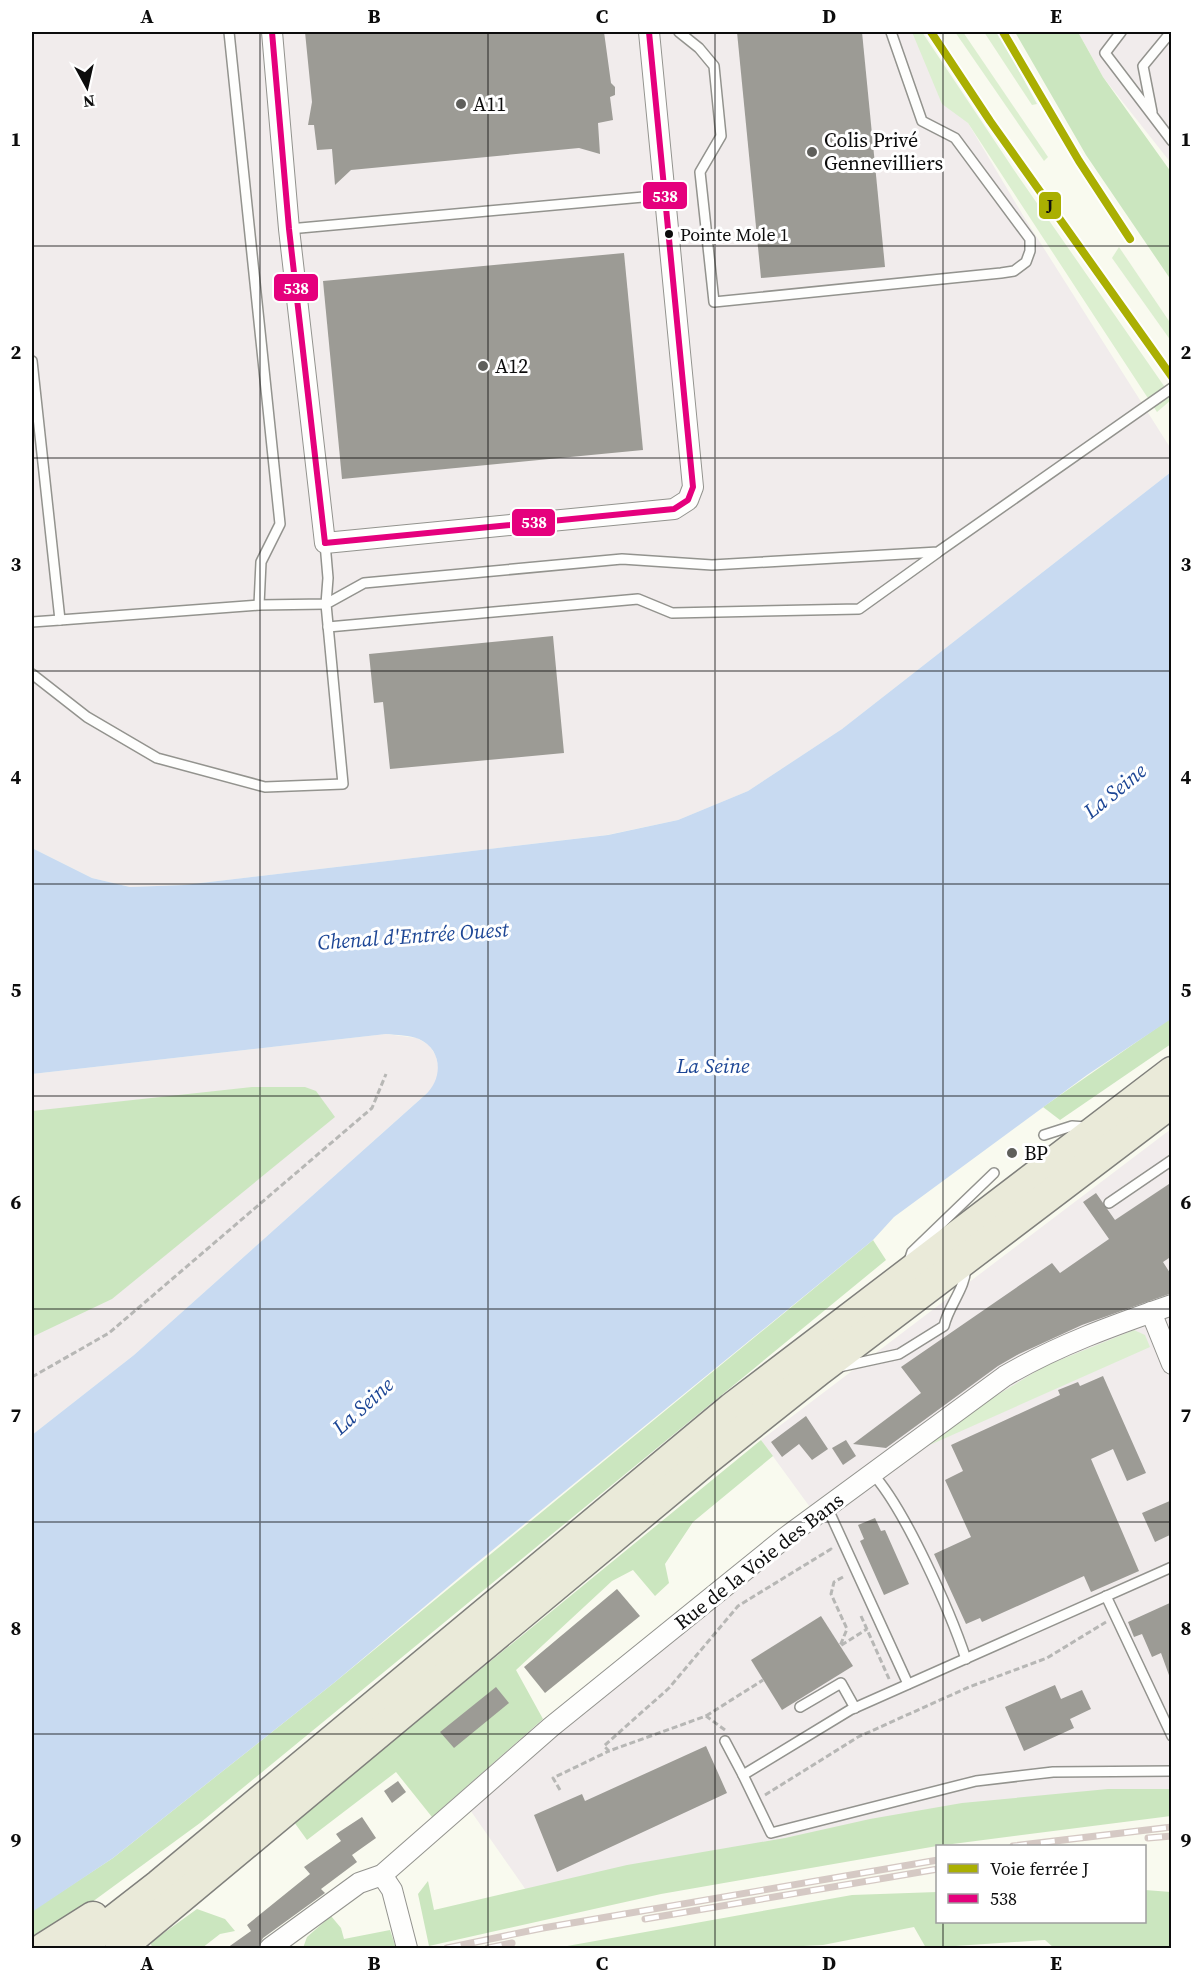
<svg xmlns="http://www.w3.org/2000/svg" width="1203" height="1980" viewBox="0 0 1203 1980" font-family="'Source Serif 4',serif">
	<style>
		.industrial { fill: #f1ecec }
		.green { fill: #dcefd0 }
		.forest { fill: #cbe6bf }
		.water { fill: #c8daf1 }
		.building { fill: #9c9b95 }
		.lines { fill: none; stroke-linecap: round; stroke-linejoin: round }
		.service-casing { stroke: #93938e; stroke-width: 12 }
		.minor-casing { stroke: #93938e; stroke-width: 22 }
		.primary-casing { stroke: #80807c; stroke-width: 33 }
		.path { stroke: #b7b7b5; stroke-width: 3; stroke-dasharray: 6 3; stroke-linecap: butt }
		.service { stroke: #fefefd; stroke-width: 9 }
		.minor { stroke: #fefefd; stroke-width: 20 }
		.primary { stroke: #eaead9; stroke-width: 30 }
		.rail-casing { stroke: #d5c9c4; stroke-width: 7 }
		.rail { stroke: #fff; stroke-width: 4.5; stroke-dasharray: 14; stroke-linecap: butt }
		.bus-1-casing { stroke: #fff; stroke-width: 10 }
		.bus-1 { stroke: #e5007d; stroke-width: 6 }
		.rail-1-casing { stroke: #fff; stroke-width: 12 }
		.rail-1 { stroke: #aaaf02; stroke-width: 8 }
		.grid { fill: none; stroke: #0c0c0c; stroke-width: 1.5; stroke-opacity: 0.55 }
		.poi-dot { fill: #5f5f5b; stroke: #fff; stroke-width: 2 }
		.bus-dot { fill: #0c0c0c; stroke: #fff; stroke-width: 2 }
		.labels { text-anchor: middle; stroke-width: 6; stroke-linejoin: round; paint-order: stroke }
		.bus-label { font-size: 18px; fill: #0c0c0c; stroke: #fff; text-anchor: start }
		.poi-label { font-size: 20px; fill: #0c0c0c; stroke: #fff; text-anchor: start }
		.street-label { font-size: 20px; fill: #0c0c0c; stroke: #fff }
		.water-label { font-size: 21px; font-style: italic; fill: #1d4695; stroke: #fff }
		.line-badge { stroke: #fff; stroke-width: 2 }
		.badge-label { font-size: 16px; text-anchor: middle; font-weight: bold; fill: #fff }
		.pale-badge-label { font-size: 16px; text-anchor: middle; font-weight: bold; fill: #111 }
		.neatline { fill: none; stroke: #0c0c0c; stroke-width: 2 }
		.grid-label { font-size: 20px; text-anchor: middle; font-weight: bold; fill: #0c0c0c }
	</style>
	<rect width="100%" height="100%" fill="#f9faef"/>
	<!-- industrial -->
	<g class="industrial">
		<path d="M 32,32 L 914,32 L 1024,217 L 1171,449 L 1171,472 L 842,729 L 748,791 L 678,820 L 607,835 L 184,885 L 130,887 L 92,878 L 32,848 Z"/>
		<path d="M 1078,32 L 1171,32 L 1171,163 L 1103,77 Z"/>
		<path d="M 386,1034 L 417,1038 L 429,1045 L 436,1056 L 439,1070 L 435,1086 L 134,1355 L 32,1435 L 32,1074 Z"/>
		<path d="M 1171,1129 L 1171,1807 L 535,1903 L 468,1807 L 820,1521 L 761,1440 Z"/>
	</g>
	<!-- green -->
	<g class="green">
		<path d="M 912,32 L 922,32 L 1014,170 L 1171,396 L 1171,400 L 1157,412 L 968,123 L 942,104 Z"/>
		<path d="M 955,32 L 963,32 L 1048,157 L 1044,161 Z"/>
		<path d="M 984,32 L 998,32 L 1037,104 L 1032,105 Z"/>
		<path d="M 1119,247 L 1171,324 L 1171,341 L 1112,258 Z"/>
		<path d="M 1134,1330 L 1145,1335 L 1150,1347 L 923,1448 L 961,1417 L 1045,1366 Z"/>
	</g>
	<!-- forest -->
	<g class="forest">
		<path d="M 1015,32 L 1078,32 L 1103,77 L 1171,172 L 1171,280 L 1086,155 Z"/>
		<path d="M 1171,1018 L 1171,1044 L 1060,1120 L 1043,1107 Z"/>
		<path d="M 252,1087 L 305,1087 L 316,1091 L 335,1117 L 112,1299 L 34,1336 L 32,1330 L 32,1111 Z"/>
		<path d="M 873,1240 L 886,1260 L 200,1823 L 88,1905 L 32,1939 L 32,1911 L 113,1858 L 335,1682 Z"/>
		<path d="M 761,1440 L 773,1456 L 693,1522 L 665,1564 L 669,1583 L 655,1596 L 633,1570 L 612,1581 L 516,1670 L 543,1719 L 432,1817 L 396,1772 L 307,1840 L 294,1822 Z"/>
		<path d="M 1108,1789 L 1171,1789 L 1171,1816 L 937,1846 L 661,1894 L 429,1946 L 418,1894 L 428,1881 L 434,1910 L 627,1865 L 785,1838 L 870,1819 L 962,1803 Z"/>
		<path d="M 1145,1890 L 1171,1892 L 1171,1948 L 1054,1948 L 1045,1940 L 926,1948 L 914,1927 L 823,1945 L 764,1948 L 556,1948 L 852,1895 L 937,1892 L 938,1922 L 1144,1922 Z"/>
		<path d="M 197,1909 L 225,1919 L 235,1931 L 220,1934 L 202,1948 L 153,1948 L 150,1943 Z"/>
		<path d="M 331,1916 L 341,1928 L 344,1939 L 390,1930 L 396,1948 L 303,1948 L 307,1937 Z"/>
	</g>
	<!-- water -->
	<path class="water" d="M 1171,472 L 1171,1019 L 1087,1075 L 894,1217 L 873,1240 L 468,1570 L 335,1682 L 113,1858 L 32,1912 L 32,1435 L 134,1355 L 425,1095 C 443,1079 443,1050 419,1039 C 410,1035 396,1035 386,1034 L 32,1074 L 32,848 L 92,878 L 130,887 L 184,885 L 608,835 L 678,820 L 748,791 L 842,729 Z"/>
	<!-- building -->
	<g class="building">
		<path d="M 305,32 L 604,32 L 611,83 L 615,87 L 615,95 L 610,97 L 613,120 L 598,123 L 600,154 L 579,148 L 351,170 L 335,185 L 332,149 L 317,150 L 314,125 L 308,125 L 312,102 Z"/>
		<path d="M 737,32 L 862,32 L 885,267 L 761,278 Z"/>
		<path d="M 624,253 L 643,450 L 342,479 L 323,281 Z"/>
		<path d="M 553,636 L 564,753 L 390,769 L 383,702 L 374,703 L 369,654 Z"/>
		<path d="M 1172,1182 L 1172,1256 L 1163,1262 L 1172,1276 L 1172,1293 L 1082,1325 L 1019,1354 L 998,1366 L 886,1448 L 853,1444 L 921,1393 L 901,1367 L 1052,1263 L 1060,1273 L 1109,1239 L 1083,1202 L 1096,1193 L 1115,1220 Z"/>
		<path d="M 1103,1376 L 1146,1473 L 1127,1481 L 1113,1449 L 1091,1459 L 1139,1571 L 1091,1592 L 1084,1576 L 982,1622 L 980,1618 L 966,1624 L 934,1554 L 971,1537 L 945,1480 L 963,1471 L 951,1445 L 1060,1395 L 1058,1390 L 1078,1382 L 1080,1386 Z"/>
		<path d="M 806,1416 L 828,1449 L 812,1460 L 799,1444 L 782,1457 L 771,1442 Z"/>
		<path d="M 846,1440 L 856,1456 L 843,1465 L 832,1448 Z"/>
		<path d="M 1172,1500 L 1172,1534 L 1155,1542 L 1142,1513 Z"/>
		<path d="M 875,1518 L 881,1531 L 885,1530 L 909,1584 L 884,1595 L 860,1541 L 864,1539 L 858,1525 Z"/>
		<path d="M 617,1589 L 640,1616 L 545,1693 L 524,1667 Z"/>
		<path d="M 1172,1602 L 1172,1678 L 1170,1678 L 1161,1653 L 1152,1657 L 1142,1634 L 1134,1637 L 1128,1622 Z"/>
		<path d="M 821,1616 L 853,1666 L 782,1710 L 751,1660 Z"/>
		<path d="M 1055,1685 L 1061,1699 L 1082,1690 L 1091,1709 L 1070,1719 L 1074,1728 L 1024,1751 L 1005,1707 Z"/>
		<path d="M 496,1687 L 509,1703 L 454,1748 L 440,1732 Z"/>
		<path d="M 706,1746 L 727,1793 L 557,1872 L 534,1815 L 582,1794 L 585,1801 Z"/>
		<path d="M 398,1781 L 406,1792 L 392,1803 L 384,1791 Z"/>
		<path d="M 362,1817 L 376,1838 L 352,1855 L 357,1862 L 321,1889 L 325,1893 L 263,1938 L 258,1948 L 227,1948 L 251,1931 L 247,1925 L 310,1874 L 304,1867 L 341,1841 L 336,1834 Z"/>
	</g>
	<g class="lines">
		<defs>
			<g id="service">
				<path d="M 229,32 L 280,524 L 261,562 L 259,605"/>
				<path d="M 679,32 L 699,48 L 714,66 L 721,136 L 700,172 L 714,302 L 1001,273 L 1014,271 L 1026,262 L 1030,251 L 1030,239 L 955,138 L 922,121 L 891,32"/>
				<path d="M 1121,32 L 1105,53 L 1172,141"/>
				<path d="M 1152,112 L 1143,66 L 1171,32"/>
				<path d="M 289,229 L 665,195"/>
				<path d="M 32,361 L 60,620 L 259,605 L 326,604 L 328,578 L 325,543"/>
				<path d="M 32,622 L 60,620"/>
				<path d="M 328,627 L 638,599 L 672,613 L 859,609 L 937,553"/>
				<path d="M 32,674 L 87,717 L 157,758 L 265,787 L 343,784 L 326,604 L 364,583 L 622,559 L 712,565 L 938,552 L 1172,388"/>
				<path d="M 1044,1135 L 1072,1126 L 1086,1127"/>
				<path d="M 1109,1203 L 1172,1160"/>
				<path d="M 910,1258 L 912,1252 L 994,1173"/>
				<path d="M 839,1367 L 899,1354 L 944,1326 C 949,1304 966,1289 966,1265"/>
				<path d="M 872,1473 C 905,1509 950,1611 966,1659"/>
				<path d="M 827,1507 L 908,1684"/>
				<path d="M 1172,1567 L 850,1710 L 743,1775 L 771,1833 L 976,1781 L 1053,1772 L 1172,1771"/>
				<path d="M 1106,1596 L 1172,1736"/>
				<path d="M 800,1707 L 841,1683 L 855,1708"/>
				<path d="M 725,1741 L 743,1775"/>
			</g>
			<g id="minor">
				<path d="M 272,32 L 289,229 L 325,543 L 674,509 L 688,500 L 693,487 L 649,32"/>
				<path d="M 1151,1312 L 1172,1364"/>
				<path d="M 382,1875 L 392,1890 L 407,1948"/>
				<path d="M 270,1948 L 359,1883 L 382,1875 L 551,1727 L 786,1537 L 1005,1376 C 1058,1345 1114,1325 1172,1305"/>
			</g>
			<g id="primary">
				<path d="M 44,1948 L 93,1917"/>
				<path d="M 78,1948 L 159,1885 L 732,1408 L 1172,1072"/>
				<path d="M 120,1948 L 706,1460 L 819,1370 L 1172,1102"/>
			</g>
		</defs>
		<!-- service casing -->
		<use href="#service" class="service-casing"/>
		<!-- minor casing -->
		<use href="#minor" class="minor-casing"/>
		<!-- primary casing -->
		<use href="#primary" class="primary-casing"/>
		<!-- path -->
		<g class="path">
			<path d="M 32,1377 L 109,1333 L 372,1108 L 386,1074"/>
			<path d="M 843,1577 L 834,1582 L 831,1594 L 847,1629 L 840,1646 L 867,1629"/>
			<path d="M 861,1616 L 890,1681"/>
			<path d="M 706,1716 L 763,1680"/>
			<path d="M 725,1730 L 706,1716 L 609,1751 L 604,1746 L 669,1688 L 738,1606 L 831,1549 L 832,1552"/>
			<path d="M 560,1790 L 553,1778 L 609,1751"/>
			<path d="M 765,1795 L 858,1737 L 969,1687 L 1047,1658 L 1106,1622"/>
		</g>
		<!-- service -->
		<use href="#service" class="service"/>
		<!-- minor -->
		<use href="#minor" class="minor"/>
		<!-- primary -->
		<use href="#primary" class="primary"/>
		<defs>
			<g id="rail">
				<path d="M 1148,1838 L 1172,1836"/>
				<path d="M 1013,1846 L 1172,1827"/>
				<path d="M 645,1919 L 938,1869"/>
				<path d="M 447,1948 L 543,1928 L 938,1860"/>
				<path d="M 488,1948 L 512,1943"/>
			</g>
		</defs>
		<!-- rail casing -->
		<use href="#rail" class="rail-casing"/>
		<!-- rail -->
		<use href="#rail" class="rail"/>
		<defs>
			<g id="bus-1">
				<path d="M 272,32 L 289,229 L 325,543"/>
				<path d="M 325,543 L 674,509 L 688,500 L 693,487 L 649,32"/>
			</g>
		</defs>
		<!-- bus-1 casing -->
		<use href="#bus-1" class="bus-1-casing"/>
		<!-- bus-1 -->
		<use href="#bus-1" class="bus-1"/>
		<defs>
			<g id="rail-1">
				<path d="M 931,32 L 990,121 L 1172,377"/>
				<path d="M 1003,32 L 1079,161 L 1130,239"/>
			</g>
		</defs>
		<!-- rail-1 casing -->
		<use href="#rail-1" class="rail-1-casing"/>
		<!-- rail-1 -->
		<use href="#rail-1" class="rail-1"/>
	</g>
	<!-- grid -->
	<path class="grid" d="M 260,32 L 260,1948M 488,32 L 488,1948M 715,32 L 715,1948M 943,32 L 943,1846M 32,246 L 1172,246M 32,458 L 1172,458M 32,671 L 1172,671M 32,884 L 1172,884M 32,1096 L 1172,1096M 32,1309 L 1172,1309M 32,1522 L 1172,1522M 32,1734 L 1172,1734M 943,1922 L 943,1948"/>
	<!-- markers -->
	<g class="poi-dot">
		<circle cx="461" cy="104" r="6"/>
		<circle cx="812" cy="152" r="6"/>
		<circle cx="483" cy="366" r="6"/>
		<circle cx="1012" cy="1153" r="6"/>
	</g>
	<circle class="bus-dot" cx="669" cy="234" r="5"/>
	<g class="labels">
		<!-- bus labels -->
		<g class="bus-label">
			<text x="680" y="241">Pointe Mole 1</text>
		</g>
		<!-- poi labels -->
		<g class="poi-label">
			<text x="473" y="111">A11</text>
			<text x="824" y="147">Colis Privé<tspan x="824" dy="23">Gennevilliers</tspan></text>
			<text x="495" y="373">A12</text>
			<text x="1024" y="1160">BP</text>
		</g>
		<!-- street labels -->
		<g class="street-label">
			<text transform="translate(759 1561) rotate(-38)" y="7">Rue de la Voie des Bans</text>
		</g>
		<!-- water labels -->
		<g class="water-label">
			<text transform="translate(1115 791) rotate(-39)" y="7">La Seine</text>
			<text transform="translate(413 936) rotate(-4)" y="7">Chenal d'Entrée Ouest</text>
			<text x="713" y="1073">La Seine</text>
			<text transform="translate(363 1406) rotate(-42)" y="7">La Seine</text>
		</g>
	</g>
	<g class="line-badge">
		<rect x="642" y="181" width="46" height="29" rx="6" fill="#e5007d"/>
		<rect x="1038" y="191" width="24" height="29" rx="6" fill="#aaaf02"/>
		<rect x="273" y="273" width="46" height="29" rx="6" fill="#e5007d"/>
		<rect x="511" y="508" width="45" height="29" rx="6" fill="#e5007d"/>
	</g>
	<g class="badge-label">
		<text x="665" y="202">538</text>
		<text x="296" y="294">538</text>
		<text x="534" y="528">538</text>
	</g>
	<g class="pale-badge-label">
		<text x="1050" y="211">J</text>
	</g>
	<!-- border -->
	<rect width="1203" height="1980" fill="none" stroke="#ffffff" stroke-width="66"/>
	<!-- legend -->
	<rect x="936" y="1845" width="210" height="78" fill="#ffffff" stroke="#9e9e9e" stroke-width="1.5"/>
	<rect x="948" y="1864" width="30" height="9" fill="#aaaf02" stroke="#9e9e9e" stroke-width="1.5"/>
	<text x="990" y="1875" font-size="18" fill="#0c0c0c">Voie ferrée J</text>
	<rect x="948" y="1894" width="30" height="9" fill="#e5007d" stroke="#9e9e9e" stroke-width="1.5"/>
	<text x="990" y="1905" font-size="18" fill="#0c0c0c">538</text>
	<!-- north arrow -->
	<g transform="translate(87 87) rotate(172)" stroke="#ffffff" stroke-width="4.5" paint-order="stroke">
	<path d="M0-4.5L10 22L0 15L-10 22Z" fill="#0c0c0c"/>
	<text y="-9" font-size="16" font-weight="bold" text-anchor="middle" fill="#0c0c0c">N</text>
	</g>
	<rect x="33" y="33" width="1137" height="1914" class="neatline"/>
	<g class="grid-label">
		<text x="147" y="23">A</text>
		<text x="374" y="23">B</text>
		<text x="602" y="23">C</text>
		<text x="829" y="23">D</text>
		<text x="1056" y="23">E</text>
		<text x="16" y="146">1</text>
		<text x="1186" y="146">1</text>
		<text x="16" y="359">2</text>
		<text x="1186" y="359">2</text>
		<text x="16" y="571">3</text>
		<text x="1186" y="571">3</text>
		<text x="16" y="784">4</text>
		<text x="1186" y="784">4</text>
		<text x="16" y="997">5</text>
		<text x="1186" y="997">5</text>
		<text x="16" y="1209">6</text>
		<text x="1186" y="1209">6</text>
		<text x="16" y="1422">7</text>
		<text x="1186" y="1422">7</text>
		<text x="16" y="1635">8</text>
		<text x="1186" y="1635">8</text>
		<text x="16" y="1847">9</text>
		<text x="1186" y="1847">9</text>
		<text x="147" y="1970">A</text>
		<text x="374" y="1970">B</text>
		<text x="602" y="1970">C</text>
		<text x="829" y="1970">D</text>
		<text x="1056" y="1970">E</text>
	</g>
</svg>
